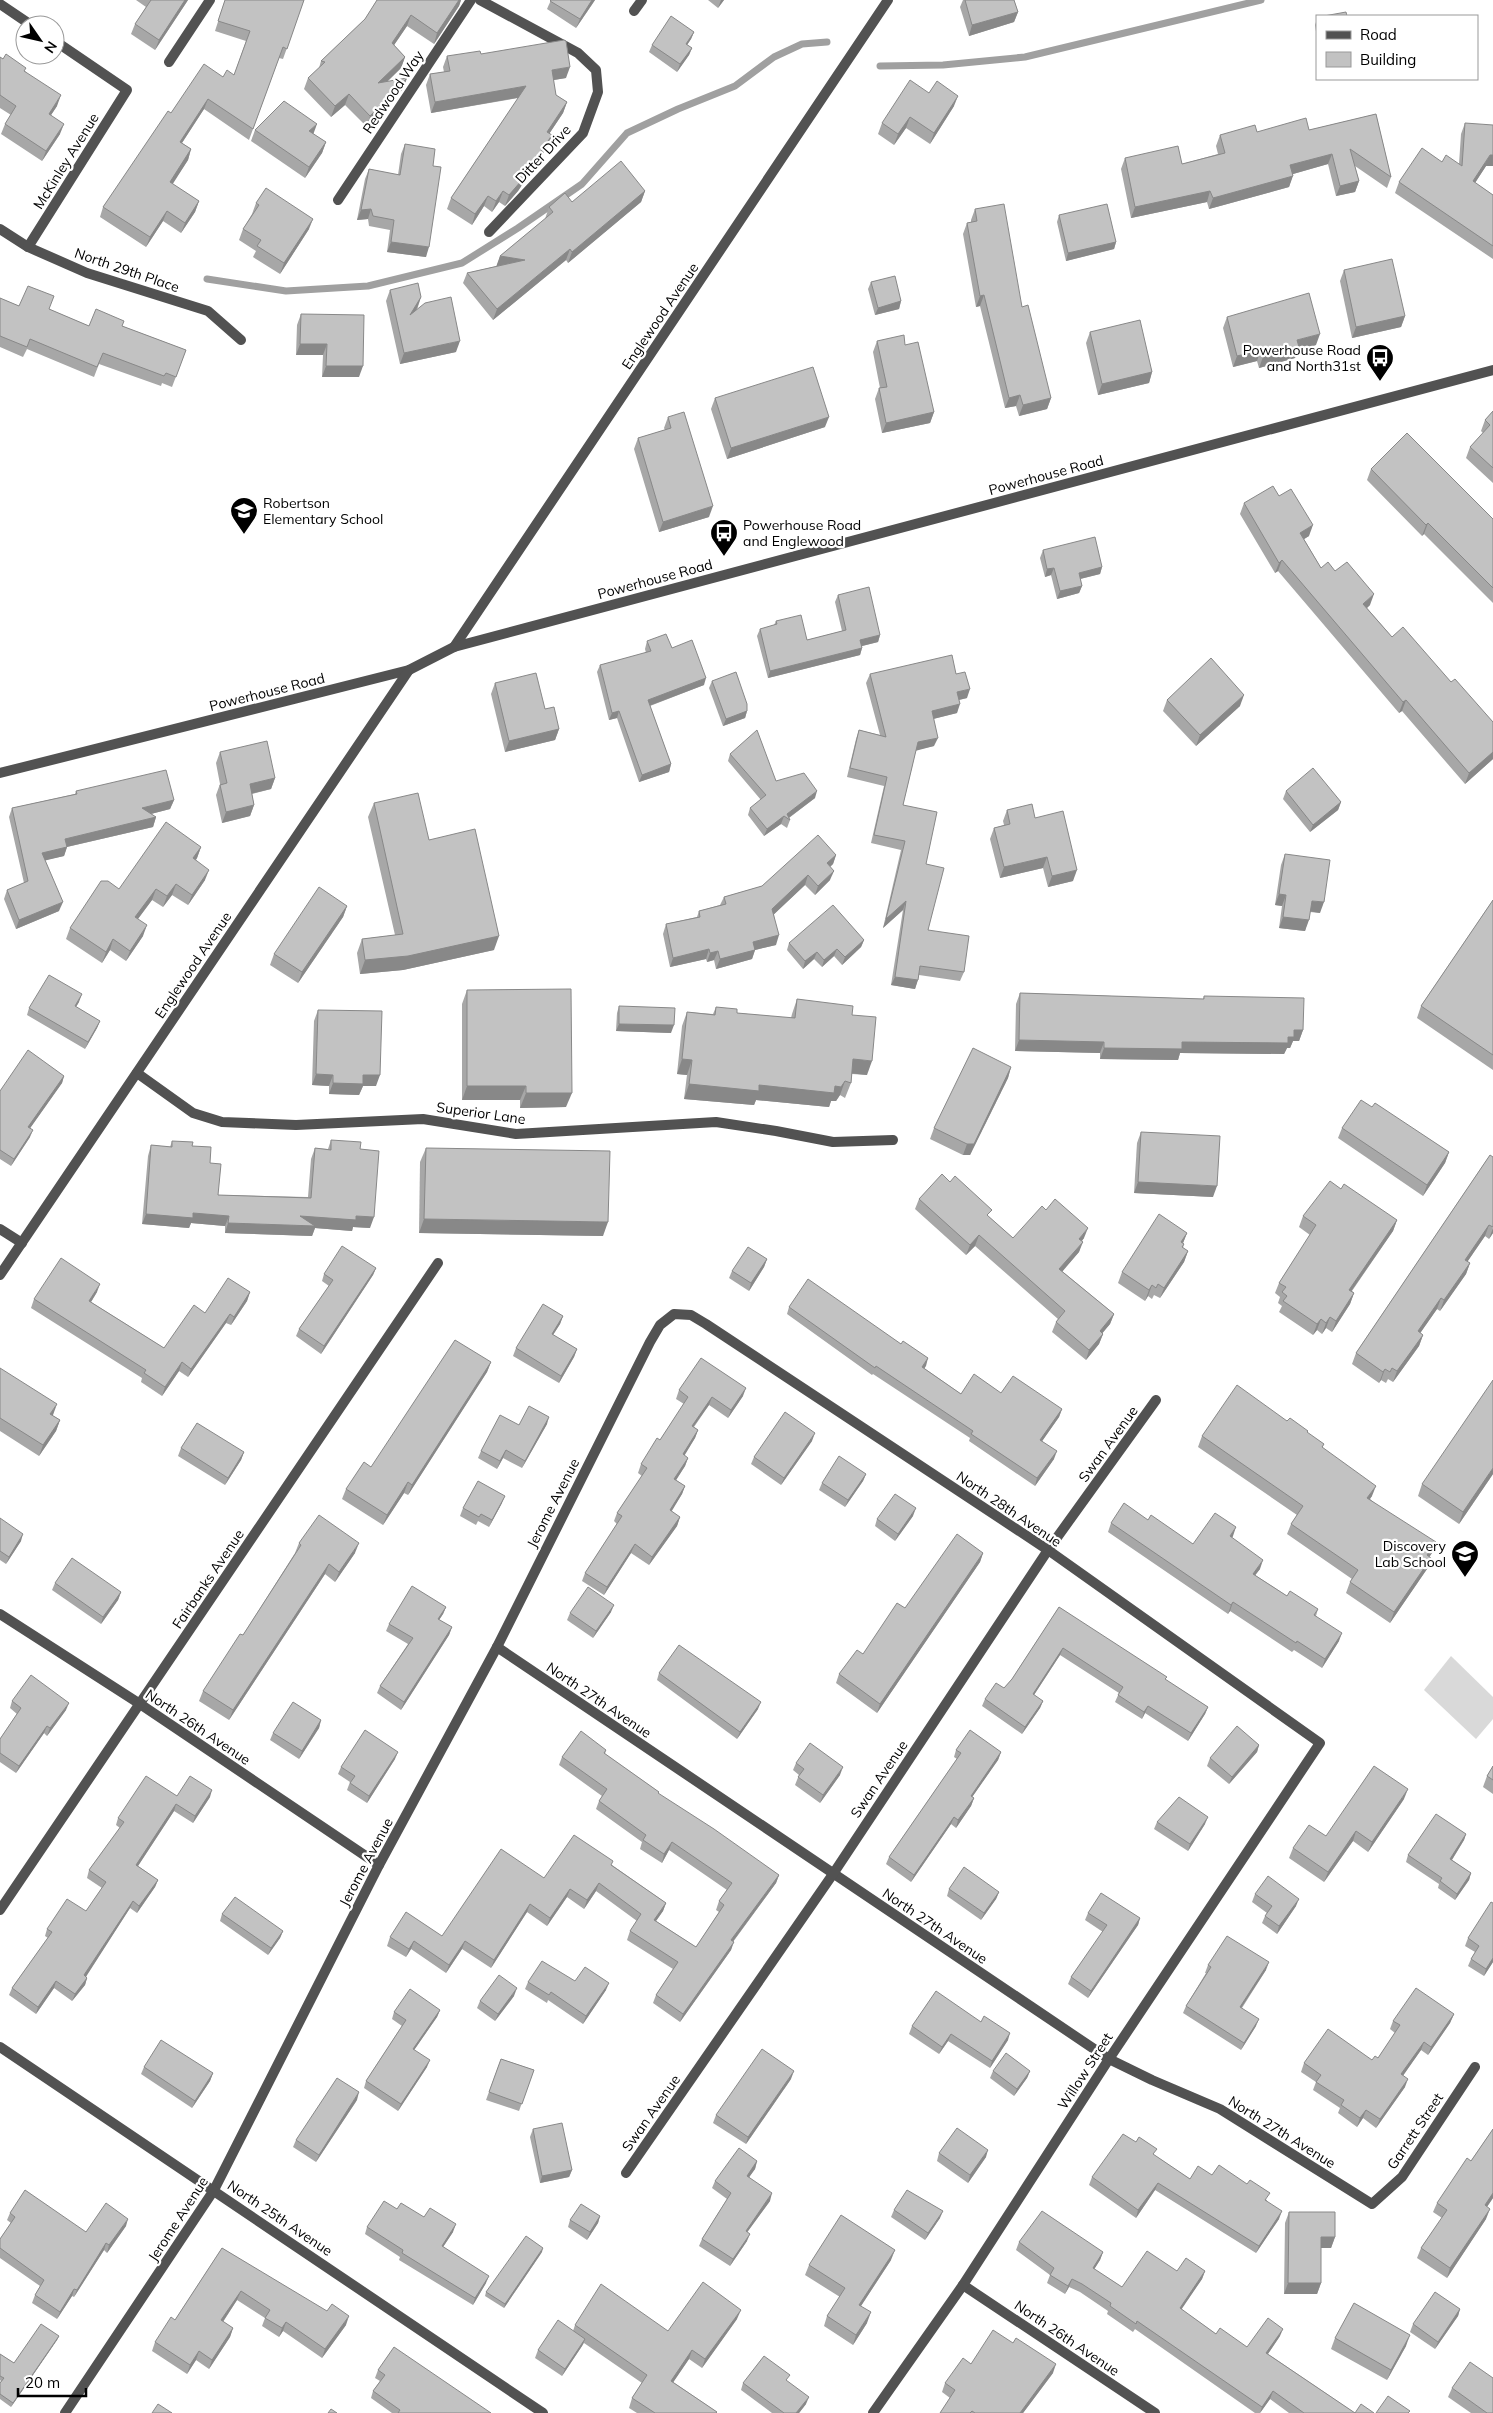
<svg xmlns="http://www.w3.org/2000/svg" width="1493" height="2413" viewBox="0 0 1493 2413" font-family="Mulish,sans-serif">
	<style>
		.green { fill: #d9d9d9 }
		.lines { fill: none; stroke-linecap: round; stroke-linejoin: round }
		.stream { stroke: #a0a0a0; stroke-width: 7 }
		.minor { stroke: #525252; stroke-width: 10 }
		.tertiary { stroke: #525252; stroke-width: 10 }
		.wall { fill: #a7a7a7 }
		.shaded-wall { fill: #888 }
		.building { fill: #c2c2c2; stroke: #888 }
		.labels { text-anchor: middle; stroke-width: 4.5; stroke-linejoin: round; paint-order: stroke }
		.street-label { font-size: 14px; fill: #000; stroke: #fff }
		.poi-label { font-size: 14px; fill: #000; stroke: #fff; text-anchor: end }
	</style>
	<rect width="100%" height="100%" fill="#fff"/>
	<!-- green -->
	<path class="green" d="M 1451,1656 L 1493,1697 L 1493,1719 L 1476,1739 L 1424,1690 Z"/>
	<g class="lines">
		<!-- stream -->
		<g class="stream">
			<path d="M 880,66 L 943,65 L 1025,57 L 1261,0"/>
			<path d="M 207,279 L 286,291 L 368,286 L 462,263 L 518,228 L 582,184 L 627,133 L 678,109 L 735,86 L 774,57 L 802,44 L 827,42"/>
		</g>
		<!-- minor -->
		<g class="minor">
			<path d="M 480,0 L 578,53 L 596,70 L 598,92 L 583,133 L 489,232"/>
			<path d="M 0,4 L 31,25"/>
			<path d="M 634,11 L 642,0"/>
			<path d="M 169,62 L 210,0"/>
			<path d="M 338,200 L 471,0"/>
			<path d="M 0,229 L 28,247 L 87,273 L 208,311 L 241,340"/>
			<path d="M 28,247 L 127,90 L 55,41"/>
			<path d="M 137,1073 L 193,1113 L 222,1122 L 296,1125 L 423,1119 L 516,1134 L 716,1122 L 776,1131 L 833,1142 L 893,1140"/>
			<path d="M 0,1229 L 22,1243"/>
			<path d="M 0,1614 L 140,1704 L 379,1865"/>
			<path d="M 497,1647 L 1109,2059 L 1152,2080 L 1220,2109 L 1372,2204 L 1402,2177 L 1475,2067"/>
			<path d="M 0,1910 L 438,1263"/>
			<path d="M 626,2173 L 833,1874 L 1048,1550 L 1156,1400"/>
			<path d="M 963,2285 L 1155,2413"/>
			<path d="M 65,2413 L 214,2190 L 379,1865 L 497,1647 L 650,1342 L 660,1325 L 674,1314 L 691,1315 L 706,1324 L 1048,1550 L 1320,1743 L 1109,2059 L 963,2285 L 873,2413"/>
		</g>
		<!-- tertiary -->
		<g class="tertiary">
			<path d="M 454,647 L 888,0"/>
			<path d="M 0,773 L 409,670 L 454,647 L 1493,370"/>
			<path d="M 0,1275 L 409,670"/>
			<path d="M 0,2047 L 543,2413"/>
		</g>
	</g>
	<!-- wall -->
	<g class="wall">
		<path d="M 136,0 L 188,0 L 155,50 L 131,34 L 135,24 L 146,7 Z"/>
		<path d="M 225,0 L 304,0 L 283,59 L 279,58 L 249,140 L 204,109 L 182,143 L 191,149 L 188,160 L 172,184 L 199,201 L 195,212 L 181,233 L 163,221 L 146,247 L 100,217 L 103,207 L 171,113 L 223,77 L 234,75 L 246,41 L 215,31 Z"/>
		<path d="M 377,0 L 461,0 L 459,6 L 434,44 L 407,26 L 394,45 L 405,57 L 401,68 L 387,82 L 407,78 L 403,89 L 367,127 L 345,105 L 331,117 L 304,89 L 308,78 L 319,68 L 321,61 L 365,19 Z"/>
		<path d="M 551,0 L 595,0 L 576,28 L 547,9 Z"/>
		<path d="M 708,0 L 724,0 L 718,8 Z"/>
		<path d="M 963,0 L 1014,0 L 1018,12 L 1014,22 L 969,36 L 960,7 Z"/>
		<path d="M 1317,19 L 1317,38 L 1315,25 Z"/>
		<path d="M 694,32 L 691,39 L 687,45 L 692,48 L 689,55 L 677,72 L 649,52 L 652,45 Z"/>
		<path d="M 481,54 L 566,78 L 553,80 L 556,95 L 567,102 L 563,113 L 549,134 L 548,146 L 518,191 L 505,206 L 499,202 L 492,212 L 484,206 L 472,225 L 447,209 L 451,198 L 518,98 L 431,113 L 426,85 L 430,74 L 444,72 L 443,67 L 447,56 Z"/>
		<path d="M 0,57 L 25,71 L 57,106 L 51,115 L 60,134 L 42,161 L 1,134 L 5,124 L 11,115 L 0,108 Z"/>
		<path d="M 929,93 L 954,106 L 930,144 L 906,128 L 894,145 L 878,134 L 882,123 Z"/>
		<path d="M 1376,114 L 1391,177 L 1387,188 L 1355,166 L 1359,181 L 1355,192 L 1336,196 L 1328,164 L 1293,174 L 1289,187 L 1209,209 L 1207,202 L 1131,218 L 1121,169 L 1125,158 L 1182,164 L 1218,154 L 1216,146 L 1220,135 L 1257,132 L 1309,130 Z"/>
		<path d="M 1465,123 L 1486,166 L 1475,183 L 1493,195 L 1493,259 L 1395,193 L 1399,182 L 1442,162 L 1459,164 L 1461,134 Z"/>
		<path d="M 255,130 L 313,134 L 326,142 L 322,153 L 305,178 L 251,141 Z"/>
		<path d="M 405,144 L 433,166 L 426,257 L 387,252 L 390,230 L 369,226 L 368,219 L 357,220 L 365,179 L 369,169 L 398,175 L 401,154 Z"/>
		<path d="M 645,191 L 641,202 L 568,263 L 566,260 L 493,320 L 463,283 L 467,273 L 497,266 L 500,256 L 545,219 L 549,207 L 572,202 Z"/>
		<path d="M 256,203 L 309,229 L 280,274 L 253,257 L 256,251 L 239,240 L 243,229 L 252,214 Z"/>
		<path d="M 975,209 L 1022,307 L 1051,398 L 1047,409 L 1019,416 L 1016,406 L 1005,408 L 980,306 L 976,307 L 963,234 L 967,223 L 971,222 L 971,220 Z"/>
		<path d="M 1059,215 L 1116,242 L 1114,249 L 1066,261 L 1057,222 Z"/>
		<path d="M 1344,270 L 1405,316 L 1401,327 L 1352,338 L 1340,281 Z"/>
		<path d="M 871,282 L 901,301 L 899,309 L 875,315 L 868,289 Z"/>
		<path d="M 390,290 L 421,297 L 417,310 L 456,352 L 400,364 L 386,301 Z"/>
		<path d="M 0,298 L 19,306 L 49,309 L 89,326 L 122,326 L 186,350 L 172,387 L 162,383 L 161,386 L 99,364 L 94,377 L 27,349 L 23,357 L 0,347 Z"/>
		<path d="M 301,314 L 359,377 L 322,377 L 323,355 L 296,355 L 297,325 Z"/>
		<path d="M 1227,317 L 1316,345 L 1298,350 L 1295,358 L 1259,368 L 1257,361 L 1233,367 L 1223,328 Z"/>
		<path d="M 1090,332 L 1152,372 L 1149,383 L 1098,395 L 1086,343 Z"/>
		<path d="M 877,341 L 905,345 L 934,412 L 930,423 L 882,433 L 875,399 L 879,388 L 880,388 L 873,352 Z"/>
		<path d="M 715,398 L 825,427 L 727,459 L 711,409 Z"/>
		<path d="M 1493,411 L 1493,483 L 1466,458 L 1470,447 L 1483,433 L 1481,431 L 1485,420 Z"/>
		<path d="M 668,417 L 709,517 L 659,532 L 634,449 L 638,438 L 665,430 L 664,428 Z"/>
		<path d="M 1371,469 L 1493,519 L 1493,603 L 1424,534 L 1422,536 L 1367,480 Z"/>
		<path d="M 1279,496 L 1309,536 L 1304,539 L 1321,568 L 1335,571 L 1370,605 L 1367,608 L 1392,637 L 1451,682 L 1493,722 L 1493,759 L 1465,784 L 1402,711 L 1399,713 L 1278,571 L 1275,573 L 1240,514 L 1244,503 Z"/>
		<path d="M 1043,550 L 1102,567 L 1100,574 L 1080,579 L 1082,586 L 1079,593 L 1057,599 L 1051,575 L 1045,577 L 1040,558 Z"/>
		<path d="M 838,595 L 880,635 L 878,642 L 862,646 L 862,648 L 860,655 L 768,678 L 757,636 L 760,629 L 774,625 L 776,621 L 807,640 L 842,631 L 835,602 Z"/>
		<path d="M 647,641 L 672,648 L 704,685 L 650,706 L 671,764 L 669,772 L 639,782 L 617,718 L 609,720 L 597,672 L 600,665 L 646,653 L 645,649 Z"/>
		<path d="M 870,674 L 956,674 L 967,698 L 959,700 L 957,713 L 933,719 L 934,746 L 916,750 L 903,805 L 926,864 L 928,930 L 964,972 L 960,981 L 919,975 L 915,989 L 891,985 L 903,910 L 883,928 L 901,850 L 871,843 L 884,786 L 847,777 L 856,739 L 859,730 L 880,735 L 866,683 Z"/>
		<path d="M 712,681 L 747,711 L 745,718 L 723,726 L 709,688 Z"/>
		<path d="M 495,683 L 545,709 L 559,729 L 555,740 L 505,752 L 491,694 Z"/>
		<path d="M 1167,700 L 1240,706 L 1196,746 L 1163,711 Z"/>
		<path d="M 220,752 L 275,778 L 271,789 L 252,794 L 254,805 L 250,816 L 222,823 L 216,795 L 220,784 L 216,763 Z"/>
		<path d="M 730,754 L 776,781 L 815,798 L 789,818 L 790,820 L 787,828 L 781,824 L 764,836 L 748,815 L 750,808 L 761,800 L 728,761 Z"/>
		<path d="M 76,791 L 174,800 L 170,809 L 151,814 L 156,817 L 153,827 L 67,847 L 64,856 L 45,860 L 59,911 L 16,929 L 4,899 L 7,890 L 24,883 L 9,817 L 12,808 L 75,794 Z"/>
		<path d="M 1286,791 L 1341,802 L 1338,810 L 1310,832 L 1283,799 Z"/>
		<path d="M 374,803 L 429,840 L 494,950 L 403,970 L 360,974 L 357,953 L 362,939 L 395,935 L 368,817 Z"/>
		<path d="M 1007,810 L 1035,818 L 1073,881 L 1048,887 L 1043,868 L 1000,878 L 990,839 L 994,828 L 1004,825 L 1003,821 Z"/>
		<path d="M 201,847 L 197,858 L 196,860 L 205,880 L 188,905 L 172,895 L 163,907 L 152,900 L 138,919 L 143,936 L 126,961 L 110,950 L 102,963 L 66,939 L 70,928 Z"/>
		<path d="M 1285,854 L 1320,913 L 1310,912 L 1305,931 L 1279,928 L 1282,906 L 1275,905 L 1281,865 Z"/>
		<path d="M 836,855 L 833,864 L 830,867 L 830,880 L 815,895 L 805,885 L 774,914 L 776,945 L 755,950 L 752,959 L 716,969 L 714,960 L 707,962 L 706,959 L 670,967 L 663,934 L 666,924 L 697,917 L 699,911 L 720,905 L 724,897 L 762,886 Z"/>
		<path d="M 1493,900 L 1493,1070 L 1417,1018 L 1421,1006 Z"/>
		<path d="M 347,906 L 343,917 L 298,983 L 270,965 L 274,954 Z"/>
		<path d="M 864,940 L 861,947 L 842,965 L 834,956 L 822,967 L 814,959 L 803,969 L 787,950 L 789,943 Z"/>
		<path d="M 467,990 L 566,1107 L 520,1108 L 520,1100 L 462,1100 L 462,1004 Z"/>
		<path d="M 1020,993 L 1203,999 L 1204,996 L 1303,1030 L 1299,1041 L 1293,1041 L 1290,1048 L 1287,1048 L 1284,1054 L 1180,1053 L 1178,1060 L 1100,1059 L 1100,1053 L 1015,1051 L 1016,1004 Z"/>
		<path d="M 797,999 L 852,1015 L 867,1075 L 852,1074 L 851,1083 L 845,1098 L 840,1095 L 836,1101 L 831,1101 L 829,1107 L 756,1100 L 754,1105 L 684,1099 L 687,1075 L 677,1074 L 682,1026 L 687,1012 L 713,1014 L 716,1007 L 737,1013 L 791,1018 L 792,1014 Z"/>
		<path d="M 79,1002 L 76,1007 L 100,1021 L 97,1028 L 85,1049 L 27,1015 L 29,1008 Z"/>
		<path d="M 619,1006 L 671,1033 L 616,1031 L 617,1013 Z"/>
		<path d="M 318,1010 L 376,1086 L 363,1086 L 359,1095 L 329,1094 L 329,1086 L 312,1085 L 314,1021 Z"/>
		<path d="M 1011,1067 L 1008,1078 L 970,1155 L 963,1155 L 930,1139 L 934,1128 Z"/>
		<path d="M 64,1076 L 62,1083 L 30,1128 L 30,1137 L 11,1166 L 0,1159 L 0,1091 Z"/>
		<path d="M 1372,1107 L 1449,1152 L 1445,1163 L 1423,1196 L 1338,1138 L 1342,1128 Z"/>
		<path d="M 1141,1132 L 1213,1197 L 1134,1193 L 1137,1143 Z"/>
		<path d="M 331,1140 L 360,1149 L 370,1228 L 353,1227 L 352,1231 L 315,1228 L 312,1236 L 225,1233 L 225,1226 L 191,1223 L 189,1228 L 142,1224 L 148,1156 L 151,1145 L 170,1147 L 172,1141 L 192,1146 L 210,1163 L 218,1195 L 308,1197 L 311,1159 L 315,1148 L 328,1149 Z"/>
		<path d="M 426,1148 L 603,1236 L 419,1233 L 420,1162 Z"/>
		<path d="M 1490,1155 L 1493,1233 L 1489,1239 L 1485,1236 L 1467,1262 L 1470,1263 L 1466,1274 L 1440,1311 L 1437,1309 L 1420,1333 L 1423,1335 L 1419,1346 L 1393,1382 L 1388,1379 L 1386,1383 L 1381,1380 L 1379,1383 L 1352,1364 L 1356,1353 Z"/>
		<path d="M 1341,1189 L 1397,1220 L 1393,1231 L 1352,1291 L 1354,1293 L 1350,1304 L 1332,1332 L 1326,1328 L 1322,1334 L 1317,1330 L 1313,1335 L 1279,1312 L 1282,1306 L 1278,1303 L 1280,1297 L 1275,1293 L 1279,1283 L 1310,1235 L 1299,1227 L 1303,1216 Z"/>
		<path d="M 919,1199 L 989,1217 L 1013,1238 L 1046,1210 L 1084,1238 L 1082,1241 L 1079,1252 L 1062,1271 L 1114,1314 L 1110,1324 L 1102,1333 L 1103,1334 L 1099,1344 L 1086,1360 L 1052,1332 L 1056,1322 L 1058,1319 L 975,1246 L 966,1255 L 915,1209 Z"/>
		<path d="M 1187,1233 L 1183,1243 L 1184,1244 L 1183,1248 L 1188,1251 L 1184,1262 L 1160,1298 L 1154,1295 L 1152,1299 L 1148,1296 L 1145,1301 L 1118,1283 L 1122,1272 Z"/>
		<path d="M 767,1259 L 764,1267 L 749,1291 L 729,1278 L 732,1271 Z"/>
		<path d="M 376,1268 L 373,1275 L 321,1354 L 296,1336 L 299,1329 L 329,1286 L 322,1281 L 324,1274 Z"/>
		<path d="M 97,1292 L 91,1302 L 164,1348 L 205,1313 L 250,1292 L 247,1301 L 231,1325 L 226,1323 L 188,1377 L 179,1371 L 162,1396 L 141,1382 L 142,1378 L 31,1308 L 34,1299 Z"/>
		<path d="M 789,1307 L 901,1344 L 928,1358 L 924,1368 L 961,1394 L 1001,1393 L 1062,1409 L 1059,1417 L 1042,1441 L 1054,1459 L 1035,1486 L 969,1441 L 970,1438 L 873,1374 L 872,1375 L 787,1314 Z"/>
		<path d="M 563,1316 L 560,1324 L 553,1335 L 577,1349 L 574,1357 L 559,1383 L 513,1356 L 516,1348 Z"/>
		<path d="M 491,1362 L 487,1372 L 408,1495 L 404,1493 L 383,1525 L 342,1499 L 346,1489 Z"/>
		<path d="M 0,1368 L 52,1415 L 60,1420 L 56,1431 L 39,1456 L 0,1431 Z"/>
		<path d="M 679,1390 L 743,1396 L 728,1418 L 709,1405 L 694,1427 L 698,1430 L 695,1438 L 684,1455 L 688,1458 L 685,1466 L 676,1480 L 685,1486 L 682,1494 L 671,1511 L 680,1517 L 677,1526 L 649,1565 L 631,1553 L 604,1595 L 582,1581 L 585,1573 L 617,1524 L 614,1521 L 617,1513 L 642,1476 L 638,1473 L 641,1464 L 660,1440 L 684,1404 L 676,1399 Z"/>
		<path d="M 1287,1421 L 1308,1431 L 1307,1433 L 1324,1444 L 1322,1448 L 1372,1496 L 1370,1499 L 1432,1553 L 1429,1557 L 1431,1558 L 1427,1569 L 1390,1623 L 1346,1593 L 1350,1582 L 1352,1579 L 1287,1534 L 1291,1524 L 1297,1515 L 1198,1447 L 1202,1436 Z"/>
		<path d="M 547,1424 L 522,1468 L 503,1458 L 497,1469 L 478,1458 L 481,1451 L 519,1425 Z"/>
		<path d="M 812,1441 L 781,1485 L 751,1464 L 754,1457 Z"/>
		<path d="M 181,1448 L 244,1452 L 241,1460 L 225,1485 L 178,1456 Z"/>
		<path d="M 866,1474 L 863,1481 L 845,1507 L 819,1490 L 822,1483 Z"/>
		<path d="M 1493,1474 L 1459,1524 L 1418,1496 L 1422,1484 Z"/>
		<path d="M 502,1503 L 489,1527 L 478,1521 L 476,1525 L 460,1516 L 463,1508 Z"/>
		<path d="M 913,1516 L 895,1541 L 875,1526 L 877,1519 Z"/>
		<path d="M 0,1518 L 21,1541 L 6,1564 L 0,1560 Z"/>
		<path d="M 1148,1520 L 1193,1544 L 1233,1536 L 1232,1538 L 1260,1569 L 1255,1575 L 1287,1596 L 1318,1609 L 1316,1616 L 1339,1641 L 1322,1668 L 1294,1650 L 1292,1652 L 1230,1611 L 1228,1614 L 1108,1532 L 1111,1523 Z"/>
		<path d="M 299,1543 L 355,1553 L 335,1582 L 325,1574 L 229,1720 L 199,1701 L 203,1691 L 243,1635 L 295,1553 Z"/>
		<path d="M 983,1553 L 980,1562 L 877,1713 L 836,1683 L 839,1674 L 863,1654 L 905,1608 Z"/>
		<path d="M 55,1583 L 121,1592 L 118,1600 L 101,1624 L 52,1590 Z"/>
		<path d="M 446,1607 L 443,1614 L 439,1620 L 452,1627 L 449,1635 L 401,1710 L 377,1693 L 380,1686 L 408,1644 L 386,1631 L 389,1624 Z"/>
		<path d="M 1059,1607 L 1166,1680 L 1208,1707 L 1205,1714 L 1188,1741 L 1145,1713 L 1142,1719 L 1115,1702 L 1119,1693 L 1060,1655 L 1034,1695 L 1043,1701 L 1040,1708 L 1022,1734 L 982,1706 L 985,1699 L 1004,1688 L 1012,1679 Z"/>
		<path d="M 611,1612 L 593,1638 L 567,1620 L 570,1613 Z"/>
		<path d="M 659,1673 L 758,1709 L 737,1739 L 657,1680 Z"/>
		<path d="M 12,1701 L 66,1710 L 47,1736 L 44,1733 L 16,1773 L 0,1762 L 0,1739 L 17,1714 L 10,1708 Z"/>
		<path d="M 321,1720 L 319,1728 L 299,1759 L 270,1740 L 273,1733 Z"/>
		<path d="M 1259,1745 L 1257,1752 L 1229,1784 L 1207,1766 L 1210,1758 Z"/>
		<path d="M 606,1750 L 605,1754 L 659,1792 L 658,1794 L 779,1875 L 776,1883 L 733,1942 L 731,1950 L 680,2022 L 653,2003 L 656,1995 L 673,1969 L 627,1940 L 630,1931 L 637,1921 L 596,1891 L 584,1909 L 567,1897 L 547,1926 L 527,1912 L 491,1968 L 462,1949 L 446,1973 L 411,1949 L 406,1957 L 387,1946 L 390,1937 L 442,1936 L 544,1878 L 612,1865 L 666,1903 L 663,1911 L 656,1921 L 696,1947 L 719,1912 L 716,1910 L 719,1901 L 727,1890 L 669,1850 L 662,1863 L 640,1849 L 642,1842 L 596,1809 L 599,1801 L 602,1796 L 559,1765 L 562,1757 Z"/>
		<path d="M 956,1750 L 1001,1752 L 998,1760 L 972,1797 L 974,1798 L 971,1806 L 956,1828 L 951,1824 L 911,1882 L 886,1864 L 889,1857 L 957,1759 L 954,1757 Z"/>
		<path d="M 395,1759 L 367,1803 L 347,1790 L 350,1782 L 338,1774 L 341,1767 Z"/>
		<path d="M 796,1763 L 840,1775 L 820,1803 L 795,1785 L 799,1775 L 793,1770 Z"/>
		<path d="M 1493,1766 L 1493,1794 L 1483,1787 L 1487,1776 Z"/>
		<path d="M 177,1796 L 210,1797 L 193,1823 L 174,1811 L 138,1866 L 158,1880 L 155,1887 L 137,1913 L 130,1908 L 86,1976 L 87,1978 L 85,1985 L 72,2001 L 54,1988 L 36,2014 L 9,1995 L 12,1988 L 48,1938 L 45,1936 L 47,1929 L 86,1911 L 102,1888 L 87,1878 L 89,1870 L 120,1828 L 116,1825 L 118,1818 Z"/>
		<path d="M 1404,1799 L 1368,1852 L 1353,1841 L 1324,1882 L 1289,1858 L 1293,1848 L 1326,1836 Z"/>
		<path d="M 1157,1822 L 1205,1824 L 1188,1851 L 1154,1829 Z"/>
		<path d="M 1466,1834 L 1464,1840 L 1452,1860 L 1471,1873 L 1469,1880 L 1455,1900 L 1438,1888 L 1439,1884 L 1406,1862 L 1408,1855 Z"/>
		<path d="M 949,1889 L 999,1892 L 996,1899 L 981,1920 L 947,1896 Z"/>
		<path d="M 1255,1894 L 1296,1906 L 1277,1934 L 1262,1923 L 1265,1916 L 1267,1913 L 1252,1902 Z"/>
		<path d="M 1493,1903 L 1493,1962 L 1484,1976 L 1468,1966 L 1471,1959 L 1475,1952 L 1465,1946 L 1468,1938 Z"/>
		<path d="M 1088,1913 L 1140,1918 L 1138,1925 L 1088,1998 L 1068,1984 L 1071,1977 L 1103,1932 L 1085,1920 Z"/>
		<path d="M 222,1914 L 283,1931 L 280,1938 L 268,1955 L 220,1921 Z"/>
		<path d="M 1208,1965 L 1266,1970 L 1242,2008 L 1256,2026 L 1241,2050 L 1183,2013 L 1186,2006 L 1206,1973 L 1205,1973 Z"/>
		<path d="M 575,1981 L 606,1990 L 583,2024 L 548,2000 L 547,2003 L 525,1989 L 528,1982 Z"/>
		<path d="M 514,1996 L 495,2021 L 477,2008 L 480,2001 Z"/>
		<path d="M 440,2010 L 437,2017 L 414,2050 L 427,2067 L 398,2111 L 364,2088 L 366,2081 L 402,2026 L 392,2019 L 394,2012 Z"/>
		<path d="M 1454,2014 L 1450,2023 L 1428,2055 L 1421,2050 L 1403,2075 L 1405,2087 L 1376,2128 L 1363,2118 L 1357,2127 L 1338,2113 L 1340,2108 L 1313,2090 L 1316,2082 L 1301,2072 L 1304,2063 L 1372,2060 L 1378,2058 L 1395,2033 L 1390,2029 L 1393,2021 Z"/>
		<path d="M 912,2026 L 1008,2040 L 990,2068 L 948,2041 L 939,2054 L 909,2034 Z"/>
		<path d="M 501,2059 L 534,2070 L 519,2111 L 486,2100 Z"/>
		<path d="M 144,2067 L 213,2073 L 210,2081 L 192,2108 L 141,2074 Z"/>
		<path d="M 993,2071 L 1030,2071 L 1027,2078 L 1014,2096 L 990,2078 Z"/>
		<path d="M 791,2079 L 746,2144 L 713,2123 L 716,2115 Z"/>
		<path d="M 357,2100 L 316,2162 L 293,2147 L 296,2140 Z"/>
		<path d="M 533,2129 L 572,2170 L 569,2177 L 540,2183 L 530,2137 Z"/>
		<path d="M 1493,2129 L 1493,2198 L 1487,2207 L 1486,2219 L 1447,2278 L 1417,2258 L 1421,2248 L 1442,2218 L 1433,2212 L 1437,2203 L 1471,2161 Z"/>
		<path d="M 939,2153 L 986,2157 L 968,2183 L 937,2161 Z"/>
		<path d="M 1154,2155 L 1190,2179 L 1212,2175 L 1267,2200 L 1267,2202 L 1279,2219 L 1256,2253 L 1155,2190 L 1136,2218 L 1089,2185 L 1092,2177 Z"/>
		<path d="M 757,2161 L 755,2169 L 749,2177 L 770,2201 L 747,2232 L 747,2241 L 730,2266 L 699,2246 L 702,2239 L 727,2199 L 712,2188 L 715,2181 Z"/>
		<path d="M 397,2209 L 424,2217 L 453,2232 L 443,2247 L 486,2283 L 473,2305 L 399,2260 L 400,2257 L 365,2234 L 367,2227 Z"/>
		<path d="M 894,2210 L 940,2218 L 925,2240 L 891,2217 Z"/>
		<path d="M 1289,2212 L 1335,2237 L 1331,2248 L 1321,2248 L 1321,2283 L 1317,2294 L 1284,2294 L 1285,2223 Z"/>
		<path d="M 10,2213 L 86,2232 L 126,2226 L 107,2253 L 104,2250 L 74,2297 L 72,2296 L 57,2319 L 32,2303 L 35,2295 L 40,2286 L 0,2258 L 0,2239 L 11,2223 L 7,2220 Z"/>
		<path d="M 600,2216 L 598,2223 L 587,2240 L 568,2227 L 570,2220 Z"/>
		<path d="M 1019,2242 L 1103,2252 L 1100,2260 L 1094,2269 L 1122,2287 L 1177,2271 L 1205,2271 L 1202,2279 L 1181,2309 L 1216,2334 L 1247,2347 L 1280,2336 L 1268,2354 L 1355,2413 L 1289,2413 L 1270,2399 L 1260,2413 L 1255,2413 L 1135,2329 L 1133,2332 L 1107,2314 L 1108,2311 L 1080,2292 L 1069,2287 L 1065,2294 L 1047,2283 L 1050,2275 L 1016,2250 Z"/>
		<path d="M 222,2248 L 346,2325 L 322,2358 L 283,2331 L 279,2337 L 262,2326 L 265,2318 L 237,2300 L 223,2322 L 233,2328 L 230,2337 L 209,2369 L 196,2360 L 187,2374 L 152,2351 L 155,2342 L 175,2320 Z"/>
		<path d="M 542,2252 L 504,2308 L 485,2296 L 486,2292 Z"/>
		<path d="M 891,2260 L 861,2306 L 867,2323 L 853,2345 L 824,2326 L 827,2316 L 840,2297 L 805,2275 L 809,2265 Z"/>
		<path d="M 1460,2309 L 1458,2316 L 1435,2349 L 1410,2332 L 1413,2324 Z"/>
		<path d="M 737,2319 L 702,2368 L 689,2359 L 673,2382 L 717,2412 L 716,2413 L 637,2413 L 629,2408 L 632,2398 L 642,2383 L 584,2343 L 562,2376 L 535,2358 L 538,2350 L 573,2331 L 575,2325 L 668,2331 Z"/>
		<path d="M 59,2336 L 57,2340 L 11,2407 L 0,2399 L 0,2383 L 1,2381 L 0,2380 L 0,2354 L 14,2363 Z"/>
		<path d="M 1335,2338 L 1406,2346 L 1387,2380 L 1331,2349 Z"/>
		<path d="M 971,2364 L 1053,2373 L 1023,2413 L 940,2413 L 950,2398 L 942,2392 L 945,2383 Z"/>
		<path d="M 378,2370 L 491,2413 L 392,2413 L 371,2398 L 373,2391 L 380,2381 L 375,2378 Z"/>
		<path d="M 787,2381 L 806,2404 L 799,2413 L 772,2413 L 741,2390 L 743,2383 Z"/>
		<path d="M 1452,2388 L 1493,2413 L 1471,2413 L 1448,2397 Z"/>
	</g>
	<!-- shaded-wall -->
	<g class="shaded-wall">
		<path d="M 185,0 L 188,0 L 155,50 L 159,40 Z"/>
		<path d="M 459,0 L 461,0 L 459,6 L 434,44 L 437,33 Z"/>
		<path d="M 592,0 L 595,0 L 576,28 L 580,19 Z"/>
		<path d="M 721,0 L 724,0 L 718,8 Z"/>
		<path d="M 1018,12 L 1014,22 L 969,36 L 972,25 Z"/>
		<path d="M 411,15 L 407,26 L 388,54 L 392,43 Z"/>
		<path d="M 694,32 L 691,39 L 683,51 L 686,44 Z"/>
		<path d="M 692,48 L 689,55 L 677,72 L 680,64 Z"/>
		<path d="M 405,57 L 401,68 L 374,94 L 378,83 Z"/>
		<path d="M 570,67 L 566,78 L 548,81 L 552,70 Z"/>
		<path d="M 407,78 L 403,89 L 367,127 L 370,116 Z"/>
		<path d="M 526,86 L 522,97 L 431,113 L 435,102 Z"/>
		<path d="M 349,94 L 345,105 L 331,117 L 335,106 Z"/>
		<path d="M 61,95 L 57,106 L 45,124 L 49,114 Z"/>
		<path d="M 958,96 L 954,106 L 930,144 L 934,133 Z"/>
		<path d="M 208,99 L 204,109 L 176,152 L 180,142 Z"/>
		<path d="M 567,102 L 563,113 L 543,143 L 547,132 Z"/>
		<path d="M 910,117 L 906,128 L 894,145 L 898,134 Z"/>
		<path d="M 64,124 L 60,134 L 42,161 L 46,151 Z"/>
		<path d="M 317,124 L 313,135 L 309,131 Z"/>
		<path d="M 552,135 L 548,146 L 518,191 L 505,206 L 509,195 Z"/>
		<path d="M 326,142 L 322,153 L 305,178 L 309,167 Z"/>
		<path d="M 191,149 L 188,160 L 167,193 L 170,182 Z"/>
		<path d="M 1332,154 L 1328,164 L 1286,176 L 1290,165 Z"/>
		<path d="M 1490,155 L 1493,155 L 1493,166 L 1486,166 L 1469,192 L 1473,181 Z"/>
		<path d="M 1293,176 L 1289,187 L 1209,209 L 1213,198 Z"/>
		<path d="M 1359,181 L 1355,192 L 1336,196 L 1340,186 Z"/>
		<path d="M 503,191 L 499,202 L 492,212 L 496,201 Z"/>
		<path d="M 645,191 L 641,202 L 568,263 L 572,252 Z"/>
		<path d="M 1210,191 L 1207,202 L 1131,218 L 1135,207 Z"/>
		<path d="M 488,196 L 484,206 L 472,225 L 475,214 Z"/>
		<path d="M 199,201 L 195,212 L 181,233 L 185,223 Z"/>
		<path d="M 371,209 L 368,219 L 357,220 L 361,210 Z"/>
		<path d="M 167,211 L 163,221 L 146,247 L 150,237 Z"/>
		<path d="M 313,219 L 309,229 L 280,274 L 284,263 Z"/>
		<path d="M 391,242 L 429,247 L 426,257 L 387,252 Z"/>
		<path d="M 1116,242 L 1114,249 L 1066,261 L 1068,253 Z"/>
		<path d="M 570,249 L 566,260 L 493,320 L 497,309 Z"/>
		<path d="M 500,256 L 525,260 L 496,267 Z"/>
		<path d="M 984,295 L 980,306 L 976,307 L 980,296 Z"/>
		<path d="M 421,297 L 417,308 L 406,326 L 410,315 Z"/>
		<path d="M 901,301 L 899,309 L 875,315 L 878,308 Z"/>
		<path d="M 1405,316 L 1401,327 L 1352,338 L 1356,327 Z"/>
		<path d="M 1320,334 L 1316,345 L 1298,350 L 1295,358 L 1259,368 L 1263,357 L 1297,340 Z"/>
		<path d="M 460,341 L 456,352 L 400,364 L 404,353 Z"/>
		<path d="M 300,344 L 327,344 L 323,355 L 296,355 Z"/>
		<path d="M 1261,350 L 1257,361 L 1233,367 L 1237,356 Z"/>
		<path d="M 326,366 L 363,366 L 359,377 L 322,377 Z"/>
		<path d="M 1152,372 L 1149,383 L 1098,395 L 1102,384 Z"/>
		<path d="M 1020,395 L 1016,406 L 1005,408 L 1009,398 Z"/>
		<path d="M 1051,398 L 1047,409 L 1019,416 L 1023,405 Z"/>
		<path d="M 934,412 L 930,423 L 882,433 L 886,423 Z"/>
		<path d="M 829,417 L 825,427 L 727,459 L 731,448 Z"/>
		<path d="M 713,506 L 709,517 L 659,532 L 663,522 Z"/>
		<path d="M 1428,523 L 1424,534 L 1422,536 L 1426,525 Z"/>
		<path d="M 1313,525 L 1309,536 L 1296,544 L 1300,533 Z"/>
		<path d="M 1282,560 L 1278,571 L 1275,573 L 1279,563 Z"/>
		<path d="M 1102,567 L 1100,574 L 1076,580 L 1079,573 Z"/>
		<path d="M 1054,568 L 1051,575 L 1045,577 L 1047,569 Z"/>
		<path d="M 1082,586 L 1079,593 L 1057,599 L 1060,591 Z"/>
		<path d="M 1374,594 L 1370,605 L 1359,615 L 1363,604 Z"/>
		<path d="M 880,635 L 878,642 L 858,647 L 860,640 Z"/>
		<path d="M 862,648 L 860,655 L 768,678 L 770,671 Z"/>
		<path d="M 706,678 L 704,685 L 646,707 L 648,700 Z"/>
		<path d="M 970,689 L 967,698 L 954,701 L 957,692 Z"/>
		<path d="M 1244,695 L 1240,706 L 1196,746 L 1200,735 Z"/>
		<path d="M 1406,700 L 1402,711 L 1399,713 L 1403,702 Z"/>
		<path d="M 960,704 L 957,713 L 929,720 L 932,711 Z"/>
		<path d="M 619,711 L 617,718 L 609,720 L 612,713 Z"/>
		<path d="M 747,711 L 745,718 L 723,726 L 726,719 Z"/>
		<path d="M 559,729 L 555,740 L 505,752 L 509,741 Z"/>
		<path d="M 938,738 L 934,746 L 915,751 L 918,742 Z"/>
		<path d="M 1493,752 L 1493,759 L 1465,784 L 1469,773 Z"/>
		<path d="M 671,764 L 669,772 L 639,782 L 642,775 Z"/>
		<path d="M 275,778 L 271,789 L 246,795 L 250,784 Z"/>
		<path d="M 817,791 L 815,798 L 787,819 L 787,814 Z"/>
		<path d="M 174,800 L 170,809 L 139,817 L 142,808 Z"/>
		<path d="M 1341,802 L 1338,810 L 1310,832 L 1313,825 Z"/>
		<path d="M 254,805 L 250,816 L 222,823 L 226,812 Z"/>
		<path d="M 784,816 L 781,824 L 764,836 L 767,829 Z"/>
		<path d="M 156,817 L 153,827 L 62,848 L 65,839 Z"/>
		<path d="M 67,847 L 64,856 L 39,862 L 42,853 Z"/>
		<path d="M 201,847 L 197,858 L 189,869 L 193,858 Z"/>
		<path d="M 836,855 L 833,864 L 823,873 L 827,863 Z"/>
		<path d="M 1047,857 L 1043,868 L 1000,878 L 1004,867 Z"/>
		<path d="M 209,870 L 205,880 L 188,905 L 192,895 Z"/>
		<path d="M 1077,870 L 1073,881 L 1048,887 L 1052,876 Z"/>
		<path d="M 834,871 L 830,880 L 815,895 L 818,886 Z"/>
		<path d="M 808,875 L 805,885 L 769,919 L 772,909 Z"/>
		<path d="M 176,884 L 172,895 L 163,907 L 167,896 Z"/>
		<path d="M 156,889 L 152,900 L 131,928 L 135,917 Z"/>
		<path d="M 1279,894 L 1286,895 L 1282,906 L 1275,905 Z"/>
		<path d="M 906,901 L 903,910 L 883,928 L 886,919 Z"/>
		<path d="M 1312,901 L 1324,902 L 1320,913 L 1308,911 Z"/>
		<path d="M 63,902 L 59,911 L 16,929 L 19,920 Z"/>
		<path d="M 347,906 L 343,917 L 298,983 L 302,972 Z"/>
		<path d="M 1283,917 L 1309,920 L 1305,931 L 1279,928 Z"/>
		<path d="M 147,925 L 143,936 L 126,961 L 130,951 Z"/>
		<path d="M 779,935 L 776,945 L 755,950 L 752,959 L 716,969 L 720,959 L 753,942 Z"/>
		<path d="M 499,936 L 494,950 L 403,970 L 360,974 L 365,960 Z"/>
		<path d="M 113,939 L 110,950 L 102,963 L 106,952 Z"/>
		<path d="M 864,940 L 861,947 L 842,965 L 845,957 Z"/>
		<path d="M 709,949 L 706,959 L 670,967 L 673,958 Z"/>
		<path d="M 837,949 L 834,956 L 822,967 L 824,960 Z"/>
		<path d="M 718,951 L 714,960 L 707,962 L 710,953 Z"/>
		<path d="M 817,952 L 814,959 L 803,969 L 805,961 Z"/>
		<path d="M 895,977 L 918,980 L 915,989 L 891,985 Z"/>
		<path d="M 82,994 L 79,1002 L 72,1013 L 75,1006 Z"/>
		<path d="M 100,1021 L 97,1028 L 85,1049 L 88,1042 Z"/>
		<path d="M 619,1024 L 674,1025 L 671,1033 L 616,1031 Z"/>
		<path d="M 1294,1030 L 1303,1030 L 1299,1041 L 1293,1041 L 1290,1048 L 1287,1048 L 1284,1054 L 1180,1053 L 1178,1060 L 1100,1059 L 1104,1048 L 1182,1042 L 1288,1037 Z"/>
		<path d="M 1019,1040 L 1104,1042 L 1100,1053 L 1015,1051 Z"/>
		<path d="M 682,1059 L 692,1060 L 687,1075 L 677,1074 Z"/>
		<path d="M 853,1059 L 872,1061 L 867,1075 L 848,1073 Z"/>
		<path d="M 1011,1067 L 1008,1078 L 970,1155 L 963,1155 L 967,1144 Z"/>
		<path d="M 316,1074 L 333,1075 L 329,1086 L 312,1085 Z"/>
		<path d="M 363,1075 L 380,1075 L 376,1086 L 363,1086 L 359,1095 L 329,1094 L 333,1083 Z"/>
		<path d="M 64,1076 L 62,1083 L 26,1134 L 28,1127 Z"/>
		<path d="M 845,1081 L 840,1095 L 836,1101 L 831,1101 L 829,1107 L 756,1100 L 754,1105 L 684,1099 L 689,1084 L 835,1086 Z"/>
		<path d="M 467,1086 L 526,1086 L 520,1100 L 462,1100 Z"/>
		<path d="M 526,1093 L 572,1093 L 566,1107 L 520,1108 Z"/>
		<path d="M 33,1130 L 30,1137 L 11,1166 L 14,1159 Z"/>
		<path d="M 1449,1152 L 1445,1163 L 1423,1196 L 1427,1185 Z"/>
		<path d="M 1138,1182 L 1217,1186 L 1213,1197 L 1134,1193 Z"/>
		<path d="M 193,1213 L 229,1216 L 225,1226 L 191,1223 L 189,1228 L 142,1224 L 146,1214 Z"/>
		<path d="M 300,1216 L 356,1216 L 374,1217 L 370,1228 L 353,1227 L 352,1231 L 315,1228 L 312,1236 L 225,1233 L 228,1223 Z"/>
		<path d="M 424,1219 L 608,1222 L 603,1236 L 419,1233 Z"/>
		<path d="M 1397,1220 L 1393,1231 L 1345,1300 L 1349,1290 Z"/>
		<path d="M 1489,1225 L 1485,1236 L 1461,1271 L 1465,1260 Z"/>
		<path d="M 1493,1227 L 1493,1233 L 1489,1239 L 1493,1228 Z"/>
		<path d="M 1088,1228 L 1084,1238 L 1075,1249 L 1079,1239 Z"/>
		<path d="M 1187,1233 L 1183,1243 L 1181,1242 Z"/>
		<path d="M 979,1235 L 975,1246 L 966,1255 L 970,1245 Z"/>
		<path d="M 1083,1242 L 1079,1252 L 1056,1279 L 1059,1269 Z"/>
		<path d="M 1188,1251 L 1184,1262 L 1160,1298 L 1164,1288 Z"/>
		<path d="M 767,1259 L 764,1267 L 749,1291 L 751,1283 Z"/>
		<path d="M 1470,1263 L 1466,1274 L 1440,1311 L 1444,1300 Z"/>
		<path d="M 376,1268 L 373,1275 L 321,1354 L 324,1346 Z"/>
		<path d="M 100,1284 L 97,1292 L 86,1310 L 89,1301 Z"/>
		<path d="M 1152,1285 L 1148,1296 L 1145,1301 L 1149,1290 Z"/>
		<path d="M 250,1292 L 247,1301 L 231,1325 L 234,1317 Z"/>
		<path d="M 1354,1293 L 1350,1304 L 1332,1332 L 1336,1321 Z"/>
		<path d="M 1441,1298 L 1437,1309 L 1414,1342 L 1418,1331 Z"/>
		<path d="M 230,1314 L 226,1323 L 188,1377 L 191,1369 Z"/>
		<path d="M 1114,1314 L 1110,1324 L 1096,1341 L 1100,1331 Z"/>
		<path d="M 563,1316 L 560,1324 L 549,1341 L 552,1334 Z"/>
		<path d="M 1330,1317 L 1326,1328 L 1322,1334 L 1326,1323 Z"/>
		<path d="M 1321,1319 L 1317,1330 L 1313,1335 L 1317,1324 Z"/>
		<path d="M 1103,1334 L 1099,1344 L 1086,1360 L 1089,1350 Z"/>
		<path d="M 1423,1335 L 1419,1346 L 1393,1382 L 1397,1371 Z"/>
		<path d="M 577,1349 L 574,1357 L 559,1383 L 561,1376 Z"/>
		<path d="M 928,1358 L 926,1366 L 920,1375 L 922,1367 Z"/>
		<path d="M 182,1362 L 179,1371 L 162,1396 L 165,1387 Z"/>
		<path d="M 491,1362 L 487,1372 L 408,1495 L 412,1485 Z"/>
		<path d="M 1385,1369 L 1381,1380 L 1379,1383 L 1383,1372 Z"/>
		<path d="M 746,1388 L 743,1396 L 728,1418 L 731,1410 Z"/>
		<path d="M 712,1397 L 709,1405 L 688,1434 L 692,1426 Z"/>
		<path d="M 57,1404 L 53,1415 L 46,1425 L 50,1414 Z"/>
		<path d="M 1062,1409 L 1059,1417 L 1038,1447 L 1040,1440 Z"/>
		<path d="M 549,1417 L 547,1424 L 522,1468 L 525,1461 Z"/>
		<path d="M 60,1420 L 56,1431 L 39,1456 L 43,1445 Z"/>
		<path d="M 698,1430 L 695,1438 L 680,1463 L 683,1454 Z"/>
		<path d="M 815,1433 L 812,1441 L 781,1485 L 784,1478 Z"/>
		<path d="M 506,1450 L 503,1458 L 497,1469 L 500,1461 Z"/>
		<path d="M 1057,1451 L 1054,1459 L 1035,1486 L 1037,1478 Z"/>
		<path d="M 244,1452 L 241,1460 L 225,1485 L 228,1478 Z"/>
		<path d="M 688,1458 L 685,1466 L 671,1488 L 674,1479 Z"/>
		<path d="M 1493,1468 L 1493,1474 L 1459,1524 L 1463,1512 Z"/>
		<path d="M 866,1474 L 863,1481 L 845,1507 L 848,1500 Z"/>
		<path d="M 408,1482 L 404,1493 L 383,1525 L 387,1515 Z"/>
		<path d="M 685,1486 L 682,1494 L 667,1519 L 670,1510 Z"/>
		<path d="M 1376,1486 L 1372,1496 L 1363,1508 L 1367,1498 Z"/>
		<path d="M 505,1496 L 502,1503 L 489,1527 L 492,1520 Z"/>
		<path d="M 916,1508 L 913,1516 L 895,1541 L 898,1534 Z"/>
		<path d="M 680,1517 L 677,1526 L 649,1565 L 652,1557 Z"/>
		<path d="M 1236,1527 L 1233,1536 L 1227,1545 L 1230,1536 Z"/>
		<path d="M 23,1534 L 21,1541 L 6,1564 L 9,1557 Z"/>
		<path d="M 1436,1542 L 1432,1553 L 1423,1566 L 1427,1555 Z"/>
		<path d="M 359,1543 L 355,1553 L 335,1582 L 339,1572 Z"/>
		<path d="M 635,1544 L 631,1553 L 604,1595 L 607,1587 Z"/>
		<path d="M 983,1553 L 980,1562 L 877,1713 L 880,1704 Z"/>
		<path d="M 1431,1558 L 1427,1569 L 1390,1623 L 1394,1612 Z"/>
		<path d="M 1263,1560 L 1260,1569 L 1250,1582 L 1253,1574 Z"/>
		<path d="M 329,1564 L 325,1574 L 229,1720 L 233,1710 Z"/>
		<path d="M 121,1592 L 118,1600 L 101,1624 L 103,1617 Z"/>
		<path d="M 1233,1602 L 1230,1611 L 1228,1614 L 1231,1605 Z"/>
		<path d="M 614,1605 L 611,1612 L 593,1638 L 596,1631 Z"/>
		<path d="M 446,1607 L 443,1614 L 435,1626 L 438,1619 Z"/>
		<path d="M 452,1627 L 449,1635 L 401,1710 L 404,1702 Z"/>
		<path d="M 1342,1633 L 1339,1641 L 1322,1668 L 1325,1659 Z"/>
		<path d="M 1063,1648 L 1060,1655 L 1030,1701 L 1033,1694 Z"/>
		<path d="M 1043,1701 L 1040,1708 L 1022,1734 L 1025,1727 Z"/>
		<path d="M 761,1702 L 758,1709 L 737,1739 L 740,1732 Z"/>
		<path d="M 69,1703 L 66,1710 L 47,1736 L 50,1728 Z"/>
		<path d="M 1148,1706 L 1145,1713 L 1142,1719 L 1144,1712 Z"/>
		<path d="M 1208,1707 L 1205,1714 L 1188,1741 L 1191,1733 Z"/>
		<path d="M 321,1720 L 319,1728 L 299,1759 L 302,1751 Z"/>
		<path d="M 47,1726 L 44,1733 L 16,1773 L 19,1766 Z"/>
		<path d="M 1259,1745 L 1257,1752 L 1229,1784 L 1232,1777 Z"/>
		<path d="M 398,1752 L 395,1759 L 367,1803 L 369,1796 Z"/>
		<path d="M 1001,1752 L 998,1760 L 968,1803 L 971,1796 Z"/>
		<path d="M 843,1767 L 840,1775 L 820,1803 L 823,1795 Z"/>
		<path d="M 1408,1789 L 1404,1799 L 1368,1852 L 1372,1842 Z"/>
		<path d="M 212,1790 L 210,1797 L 193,1823 L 195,1816 Z"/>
		<path d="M 974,1798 L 971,1806 L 956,1828 L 958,1820 Z"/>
		<path d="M 176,1804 L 174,1811 L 134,1872 L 136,1865 Z"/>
		<path d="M 954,1817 L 951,1824 L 911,1882 L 914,1875 Z"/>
		<path d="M 1208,1817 L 1205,1824 L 1188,1851 L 1190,1844 Z"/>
		<path d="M 1356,1831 L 1353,1841 L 1324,1882 L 1328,1872 Z"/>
		<path d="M 1466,1834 L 1464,1840 L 1448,1866 L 1450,1859 Z"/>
		<path d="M 672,1842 L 669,1850 L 662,1863 L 664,1854 Z"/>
		<path d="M 1471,1873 L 1469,1880 L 1455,1900 L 1457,1894 Z"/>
		<path d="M 779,1875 L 776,1883 L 728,1948 L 731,1940 Z"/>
		<path d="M 158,1880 L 155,1887 L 137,1913 L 139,1906 Z"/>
		<path d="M 599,1883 L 596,1891 L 584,1909 L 587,1900 Z"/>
		<path d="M 570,1889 L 567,1897 L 547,1926 L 550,1918 Z"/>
		<path d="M 999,1892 L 996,1899 L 981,1920 L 984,1913 Z"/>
		<path d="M 1299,1899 L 1296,1906 L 1277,1934 L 1279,1926 Z"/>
		<path d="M 133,1901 L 130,1908 L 82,1983 L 84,1975 Z"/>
		<path d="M 666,1903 L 663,1911 L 651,1928 L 654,1920 Z"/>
		<path d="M 530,1904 L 527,1912 L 491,1968 L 494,1960 Z"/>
		<path d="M 1140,1918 L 1138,1925 L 1088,1998 L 1091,1991 Z"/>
		<path d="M 283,1931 L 280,1938 L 268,1955 L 271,1948 Z"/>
		<path d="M 414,1941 L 411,1949 L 406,1957 L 409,1949 Z"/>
		<path d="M 465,1941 L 462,1949 L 446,1973 L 449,1965 Z"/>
		<path d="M 734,1942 L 731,1950 L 680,2022 L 683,2014 Z"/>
		<path d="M 1493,1958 L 1493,1962 L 1484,1976 L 1486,1969 Z"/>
		<path d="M 1269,1962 L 1266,1970 L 1237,2014 L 1240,2007 Z"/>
		<path d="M 87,1978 L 85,1985 L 72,2001 L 75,1994 Z"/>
		<path d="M 56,1981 L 54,1988 L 36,2014 L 38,2007 Z"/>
		<path d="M 609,1983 L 606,1990 L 583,2024 L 586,2016 Z"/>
		<path d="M 517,1988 L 514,1996 L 495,2021 L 498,2014 Z"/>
		<path d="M 440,2010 L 437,2017 L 410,2056 L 413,2049 Z"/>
		<path d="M 1454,2014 L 1450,2023 L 1428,2055 L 1431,2047 Z"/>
		<path d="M 1259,2019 L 1256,2026 L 1241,2050 L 1244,2043 Z"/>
		<path d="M 1010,2033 L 1008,2040 L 990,2068 L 992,2061 Z"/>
		<path d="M 951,2034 L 948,2041 L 939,2054 L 942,2047 Z"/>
		<path d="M 1424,2042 L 1421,2050 L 1398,2083 L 1401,2074 Z"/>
		<path d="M 430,2060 L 427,2067 L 398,2111 L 401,2104 Z"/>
		<path d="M 794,2071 L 791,2079 L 746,2144 L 748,2137 Z"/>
		<path d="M 1030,2071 L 1027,2078 L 1014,2096 L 1017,2089 Z"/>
		<path d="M 213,2073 L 210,2081 L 192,2108 L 195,2101 Z"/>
		<path d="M 1408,2079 L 1405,2087 L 1376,2128 L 1380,2119 Z"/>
		<path d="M 359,2092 L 357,2100 L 316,2162 L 319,2155 Z"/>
		<path d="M 1366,2110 L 1363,2118 L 1357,2127 L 1360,2118 Z"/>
		<path d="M 988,2150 L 986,2157 L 968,2183 L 970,2175 Z"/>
		<path d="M 757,2161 L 755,2169 L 745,2183 L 747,2176 Z"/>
		<path d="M 572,2170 L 569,2177 L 540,2183 L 542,2176 Z"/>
		<path d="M 1158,2183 L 1155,2190 L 1136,2218 L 1138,2210 Z"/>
		<path d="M 772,2193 L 770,2201 L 743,2238 L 746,2231 Z"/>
		<path d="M 1493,2193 L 1493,2198 L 1481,2215 L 1485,2205 Z"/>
		<path d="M 1490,2209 L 1486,2219 L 1447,2278 L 1450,2268 Z"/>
		<path d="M 943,2211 L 940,2218 L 925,2240 L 928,2233 Z"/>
		<path d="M 1282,2211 L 1279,2219 L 1256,2253 L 1259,2246 Z"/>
		<path d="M 600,2216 L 598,2223 L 587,2240 L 590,2232 Z"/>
		<path d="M 128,2219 L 126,2226 L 107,2253 L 109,2245 Z"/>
		<path d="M 456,2224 L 453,2232 L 439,2253 L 442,2246 Z"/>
		<path d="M 750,2234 L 747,2241 L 730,2266 L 733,2259 Z"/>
		<path d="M 1321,2237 L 1335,2237 L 1331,2248 L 1317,2248 Z"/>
		<path d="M 106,2243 L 104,2250 L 74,2297 L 77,2290 Z"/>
		<path d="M 543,2248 L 542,2252 L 504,2308 L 505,2304 Z"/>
		<path d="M 895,2250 L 891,2260 L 855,2315 L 859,2305 Z"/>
		<path d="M 1103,2252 L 1100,2260 L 1090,2276 L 1093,2268 Z"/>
		<path d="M 1205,2271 L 1202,2279 L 1177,2316 L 1180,2308 Z"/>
		<path d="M 489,2276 L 486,2283 L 473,2305 L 475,2298 Z"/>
		<path d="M 1072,2279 L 1069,2287 L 1065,2294 L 1068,2286 Z"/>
		<path d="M 1288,2283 L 1321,2283 L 1317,2294 L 1284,2294 Z"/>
		<path d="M 74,2289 L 72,2296 L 57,2319 L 60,2312 Z"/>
		<path d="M 241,2291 L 237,2300 L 218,2329 L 221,2320 Z"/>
		<path d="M 1460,2309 L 1458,2316 L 1435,2349 L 1438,2342 Z"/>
		<path d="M 741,2310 L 737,2319 L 702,2368 L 705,2359 Z"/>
		<path d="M 871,2312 L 867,2323 L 853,2345 L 856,2335 Z"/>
		<path d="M 349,2316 L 346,2325 L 322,2358 L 325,2349 Z"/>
		<path d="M 286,2322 L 283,2331 L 279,2337 L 282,2328 Z"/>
		<path d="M 233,2328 L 230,2337 L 209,2369 L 212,2360 Z"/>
		<path d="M 1283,2329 L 1280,2336 L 1263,2361 L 1266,2353 Z"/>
		<path d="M 1410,2335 L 1406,2346 L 1387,2380 L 1391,2370 Z"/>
		<path d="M 59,2336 L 57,2340 L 11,2407 L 13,2403 Z"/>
		<path d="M 585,2339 L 582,2346 L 562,2376 L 565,2369 Z"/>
		<path d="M 692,2350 L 689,2359 L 668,2390 L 671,2381 Z"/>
		<path d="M 199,2351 L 196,2360 L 187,2374 L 190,2365 Z"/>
		<path d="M 1056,2364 L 1053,2373 L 1023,2413 L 1020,2413 Z"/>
		<path d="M 1273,2391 L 1270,2399 L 1260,2413 L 1262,2407 Z"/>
		<path d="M 809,2397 L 806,2404 L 799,2413 L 796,2413 Z"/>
	</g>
	<!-- building -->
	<g class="building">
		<path d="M 151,0 L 185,0 L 159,40 L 135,24 Z"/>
		<path d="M 225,0 L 304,0 L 287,49 L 283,47 L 253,129 L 208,99 L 180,142 L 191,149 L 170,182 L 199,201 L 185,223 L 167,211 L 150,237 L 103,207 L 168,111 L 171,113 L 204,64 L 223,77 L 227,70 L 234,75 L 250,31 L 218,21 Z"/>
		<path d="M 377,0 L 459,0 L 437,33 L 411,15 L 392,43 L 405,57 L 378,83 L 407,78 L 370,116 L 349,94 L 335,106 L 308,78 L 325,62 L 321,61 L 365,19 Z"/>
		<path d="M 551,0 L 592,0 L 580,19 L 550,1 Z"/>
		<path d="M 965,0 L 1014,0 L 1018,12 L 972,25 Z"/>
		<path d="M 1346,12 L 1347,16 L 1324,16 Z"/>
		<path d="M 671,16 L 694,32 L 686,44 L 692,48 L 680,64 L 652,45 Z"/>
		<path d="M 564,40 L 566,41 L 570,67 L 552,70 L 556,95 L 567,102 L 547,132 L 552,135 L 522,180 L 509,195 L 503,191 L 496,201 L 488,196 L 475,214 L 451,198 L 526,86 L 435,102 L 430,74 L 450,71 L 447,56 L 480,51 L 481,54 Z"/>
		<path d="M 6,54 L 26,68 L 24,71 L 61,95 L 49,114 L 64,124 L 46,151 L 5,124 L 16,106 L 0,95 L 0,57 L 3,59 Z"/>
		<path d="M 910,80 L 929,93 L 937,81 L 958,96 L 934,133 L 910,117 L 898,134 L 882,123 Z"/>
		<path d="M 284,101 L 317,124 L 309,131 L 326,142 L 309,167 L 255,130 Z"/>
		<path d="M 1376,114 L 1391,177 L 1350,149 L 1359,181 L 1340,186 L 1332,154 L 1290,165 L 1293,176 L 1213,198 L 1210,191 L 1135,207 L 1125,158 L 1178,146 L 1182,164 L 1225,153 L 1220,135 L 1255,125 L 1257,132 L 1306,118 L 1309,130 Z"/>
		<path d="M 1465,123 L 1493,125 L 1493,155 L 1490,155 L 1473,181 L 1493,195 L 1493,246 L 1399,182 L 1422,148 L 1442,162 L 1446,155 L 1462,166 Z"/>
		<path d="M 405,144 L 435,149 L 433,166 L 441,167 L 429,247 L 391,242 L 394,220 L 373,216 L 371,209 L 361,210 L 369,169 L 400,175 Z"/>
		<path d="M 621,161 L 645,191 L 572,252 L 570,249 L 497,309 L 467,273 L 525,260 L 500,256 L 553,212 L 549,207 L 565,193 L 572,202 Z"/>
		<path d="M 266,188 L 313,219 L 284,263 L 257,246 L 261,240 L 243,229 L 259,205 L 256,203 Z"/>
		<path d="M 1004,204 L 1022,307 L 1028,305 L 1051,398 L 1023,405 L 1020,395 L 1009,398 L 984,295 L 980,296 L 967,223 L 977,221 L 975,209 Z"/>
		<path d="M 1107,204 L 1116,242 L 1068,253 L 1059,215 Z"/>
		<path d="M 1392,259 L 1405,316 L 1356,327 L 1344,270 Z"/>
		<path d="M 895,276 L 901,301 L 878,308 L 871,282 Z"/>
		<path d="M 418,283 L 421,297 L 410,315 L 425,303 L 451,297 L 460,341 L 404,353 L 390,290 Z"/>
		<path d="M 28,286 L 54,296 L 49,309 L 89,326 L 96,309 L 124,321 L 122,326 L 186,350 L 176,377 L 166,373 L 164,376 L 103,353 L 97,367 L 30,339 L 27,347 L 0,336 L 0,298 L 19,306 Z"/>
		<path d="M 1309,293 L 1320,334 L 1297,340 L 1299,347 L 1263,357 L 1261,350 L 1237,356 L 1227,317 Z"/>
		<path d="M 301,314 L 364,315 L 363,366 L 326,366 L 327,344 L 300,344 Z"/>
		<path d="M 1140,320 L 1152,372 L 1102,384 L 1090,332 Z"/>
		<path d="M 904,335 L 905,345 L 918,342 L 934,412 L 886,423 L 879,388 L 887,387 L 877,341 Z"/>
		<path d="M 813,367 L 829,417 L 731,448 L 715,398 Z"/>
		<path d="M 1493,411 L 1493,468 L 1470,447 L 1490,425 L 1485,420 Z"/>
		<path d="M 684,412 L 713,506 L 663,522 L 638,438 L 671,428 L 668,417 Z"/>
		<path d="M 1407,433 L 1493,519 L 1493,588 L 1428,523 L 1426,525 L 1371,469 Z"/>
		<path d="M 1273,486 L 1279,496 L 1291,489 L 1313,525 L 1300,533 L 1321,568 L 1328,562 L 1335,571 L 1347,562 L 1374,594 L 1363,604 L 1392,637 L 1403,627 L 1451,682 L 1455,679 L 1493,722 L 1493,752 L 1469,773 L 1406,700 L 1403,702 L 1282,560 L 1279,563 L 1244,503 Z"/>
		<path d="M 1095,537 L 1102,567 L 1079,573 L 1082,586 L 1060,591 L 1054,568 L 1047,569 L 1043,550 Z"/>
		<path d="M 869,587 L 880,635 L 860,640 L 862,648 L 770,671 L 760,629 L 777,624 L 776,621 L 801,615 L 807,640 L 846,630 L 838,595 Z"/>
		<path d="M 666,634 L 672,648 L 692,640 L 706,678 L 648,700 L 671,764 L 642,775 L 619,711 L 612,713 L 600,665 L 651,651 L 647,641 Z"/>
		<path d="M 952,655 L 956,674 L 965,672 L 970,689 L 957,692 L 960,704 L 932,711 L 938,738 L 918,742 L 903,805 L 937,812 L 926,864 L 944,868 L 928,930 L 969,936 L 964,972 L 920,966 L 918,980 L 895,977 L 906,901 L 886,919 L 905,841 L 874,835 L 887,777 L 850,768 L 859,730 L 886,737 L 870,674 Z"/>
		<path d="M 1211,658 L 1244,695 L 1200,735 L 1167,700 Z"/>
		<path d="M 736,672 L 747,704 L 747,711 L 726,719 L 712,681 Z"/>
		<path d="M 536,673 L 545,709 L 554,707 L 559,729 L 509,741 L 495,683 Z"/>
		<path d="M 757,730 L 776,781 L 804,773 L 817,791 L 787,814 L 790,820 L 784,816 L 767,829 L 750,808 L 766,795 L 730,754 Z"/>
		<path d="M 267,741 L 275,778 L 250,784 L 254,805 L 226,812 L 220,785 L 227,783 L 220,752 Z"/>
		<path d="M 1313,768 L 1341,802 L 1313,825 L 1286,791 Z"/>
		<path d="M 166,770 L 174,800 L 142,808 L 156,817 L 65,839 L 67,847 L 42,853 L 63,902 L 19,920 L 7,890 L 28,881 L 12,808 L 77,794 L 76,791 Z"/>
		<path d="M 418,793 L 429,840 L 475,829 L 499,936 L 408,956 L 365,960 L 362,939 L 403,934 L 374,803 Z"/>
		<path d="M 1032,804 L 1035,818 L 1063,811 L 1077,870 L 1052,876 L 1047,857 L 1004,867 L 994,828 L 1010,824 L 1007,810 Z"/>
		<path d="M 166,822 L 201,847 L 193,858 L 209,870 L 192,895 L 176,884 L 167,896 L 156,889 L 135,917 L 147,925 L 130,951 L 113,939 L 106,952 L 70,928 L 101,881 L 108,881 L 119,889 Z"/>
		<path d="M 818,835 L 836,855 L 827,863 L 834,871 L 818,886 L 808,875 L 772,909 L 779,935 L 753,942 L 755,950 L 720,959 L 718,951 L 710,953 L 709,949 L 673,958 L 666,924 L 700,917 L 699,911 L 726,904 L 724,897 L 762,886 Z"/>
		<path d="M 1285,854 L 1330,860 L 1324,902 L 1312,901 L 1309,920 L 1283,917 L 1286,895 L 1279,894 Z"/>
		<path d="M 319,887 L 347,906 L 302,972 L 274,954 Z"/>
		<path d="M 1493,900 L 1493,1055 L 1421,1006 Z"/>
		<path d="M 833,905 L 864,940 L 845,957 L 837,949 L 824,960 L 817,952 L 805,961 L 789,943 Z"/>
		<path d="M 49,975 L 82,994 L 75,1006 L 100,1021 L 88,1042 L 29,1008 Z"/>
		<path d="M 571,989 L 572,1093 L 526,1093 L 526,1086 L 467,1086 L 467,990 Z"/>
		<path d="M 1020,993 L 1204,999 L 1204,996 L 1304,998 L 1303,1030 L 1294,1030 L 1294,1037 L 1288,1037 L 1288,1043 L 1182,1042 L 1182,1049 L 1104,1048 L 1104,1042 L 1019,1040 Z"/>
		<path d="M 797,999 L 853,1006 L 852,1015 L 876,1017 L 872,1061 L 853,1059 L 851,1083 L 845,1081 L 841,1087 L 835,1086 L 834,1093 L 759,1085 L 759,1091 L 689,1084 L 692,1060 L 682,1059 L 687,1012 L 715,1015 L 716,1007 L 737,1009 L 737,1013 L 795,1018 Z"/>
		<path d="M 619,1006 L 675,1008 L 674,1025 L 619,1024 Z"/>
		<path d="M 318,1010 L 382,1011 L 380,1075 L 363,1075 L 363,1084 L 333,1083 L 333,1075 L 316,1074 Z"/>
		<path d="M 973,1048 L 1011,1067 L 974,1144 L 967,1144 L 934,1128 Z"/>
		<path d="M 28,1050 L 64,1076 L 28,1127 L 33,1130 L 14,1159 L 0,1150 L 0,1091 Z"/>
		<path d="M 1361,1100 L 1372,1107 L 1375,1103 L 1449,1152 L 1427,1185 L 1342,1128 Z"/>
		<path d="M 1141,1132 L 1220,1136 L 1217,1186 L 1138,1182 Z"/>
		<path d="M 331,1140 L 361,1142 L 360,1149 L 379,1151 L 374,1217 L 356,1216 L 356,1220 L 300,1216 L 315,1226 L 228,1223 L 229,1216 L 193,1213 L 193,1218 L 146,1214 L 151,1145 L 172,1147 L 172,1141 L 193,1142 L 192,1146 L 211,1147 L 210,1163 L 221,1164 L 218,1195 L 311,1198 L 315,1148 L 331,1150 Z"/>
		<path d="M 426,1148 L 610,1151 L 608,1222 L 424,1219 Z"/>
		<path d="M 1490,1155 L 1493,1157 L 1493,1227 L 1489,1225 L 1465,1260 L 1470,1263 L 1444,1300 L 1441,1298 L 1418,1331 L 1423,1335 L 1397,1371 L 1392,1368 L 1390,1372 L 1385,1369 L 1383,1372 L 1356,1353 Z"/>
		<path d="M 942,1174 L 950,1182 L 955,1176 L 992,1210 L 987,1215 L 1013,1238 L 1042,1206 L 1046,1210 L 1055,1199 L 1088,1228 L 1079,1239 L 1083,1242 L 1059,1269 L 1114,1314 L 1100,1331 L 1103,1334 L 1089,1350 L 1056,1322 L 1065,1311 L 979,1235 L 970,1245 L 919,1199 Z"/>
		<path d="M 1330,1181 L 1341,1189 L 1344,1184 L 1397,1220 L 1349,1290 L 1354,1293 L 1336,1321 L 1330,1317 L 1326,1323 L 1321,1319 L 1317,1324 L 1283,1301 L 1287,1296 L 1282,1292 L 1286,1287 L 1279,1283 L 1316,1225 L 1303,1216 Z"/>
		<path d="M 1159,1214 L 1187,1233 L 1181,1242 L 1184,1244 L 1182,1247 L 1188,1251 L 1164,1288 L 1158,1284 L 1156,1288 L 1152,1285 L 1149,1290 L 1122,1272 Z"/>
		<path d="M 342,1246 L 376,1268 L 324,1346 L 299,1329 L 333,1280 L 324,1274 Z"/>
		<path d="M 748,1247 L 767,1259 L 751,1283 L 732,1271 Z"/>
		<path d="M 61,1258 L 100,1284 L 89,1301 L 164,1348 L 194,1305 L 205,1313 L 228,1278 L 250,1292 L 234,1317 L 230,1314 L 191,1369 L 182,1362 L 165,1387 L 144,1373 L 146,1370 L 34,1299 Z"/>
		<path d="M 808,1279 L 901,1344 L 903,1341 L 928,1358 L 922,1367 L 961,1394 L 974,1374 L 1001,1393 L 1013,1376 L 1062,1409 L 1040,1440 L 1057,1451 L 1037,1478 L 971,1434 L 973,1431 L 876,1366 L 875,1368 L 789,1307 Z"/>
		<path d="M 543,1304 L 563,1316 L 552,1334 L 577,1349 L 561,1376 L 516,1348 Z"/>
		<path d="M 455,1340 L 491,1362 L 412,1485 L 408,1482 L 387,1515 L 346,1489 L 364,1462 L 371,1467 Z"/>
		<path d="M 701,1358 L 746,1388 L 731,1410 L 712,1397 L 692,1426 L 698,1430 L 683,1454 L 688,1458 L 674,1479 L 685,1486 L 670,1510 L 680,1517 L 652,1557 L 635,1544 L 607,1587 L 585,1573 L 622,1516 L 617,1513 L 647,1468 L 641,1464 L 657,1438 L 660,1440 L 688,1397 L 679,1390 Z"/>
		<path d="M 0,1368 L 57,1404 L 50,1414 L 60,1420 L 43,1445 L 0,1418 Z"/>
		<path d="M 1493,1380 L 1493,1468 L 1463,1512 L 1422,1484 Z"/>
		<path d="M 1237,1385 L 1287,1421 L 1290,1418 L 1308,1431 L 1307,1432 L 1324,1444 L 1322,1447 L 1376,1486 L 1367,1498 L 1436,1542 L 1427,1555 L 1431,1558 L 1394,1612 L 1350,1582 L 1358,1570 L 1291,1524 L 1303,1506 L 1202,1436 Z"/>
		<path d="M 529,1406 L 549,1417 L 525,1461 L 506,1450 L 500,1461 L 481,1451 L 500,1415 L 519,1425 Z"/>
		<path d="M 785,1412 L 815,1433 L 784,1478 L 754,1457 Z"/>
		<path d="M 197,1423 L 244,1452 L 228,1478 L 181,1448 Z"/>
		<path d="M 839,1456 L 866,1474 L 848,1500 L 822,1483 Z"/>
		<path d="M 478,1481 L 505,1496 L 492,1520 L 481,1514 L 479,1517 L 463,1508 Z"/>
		<path d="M 895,1494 L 916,1508 L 898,1534 L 877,1519 Z"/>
		<path d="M 1124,1503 L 1148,1520 L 1151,1515 L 1193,1544 L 1215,1513 L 1236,1527 L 1230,1536 L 1263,1560 L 1253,1574 L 1287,1596 L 1290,1591 L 1318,1609 L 1314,1615 L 1342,1633 L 1325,1659 L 1297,1641 L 1296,1643 L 1233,1602 L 1231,1605 L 1111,1523 Z"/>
		<path d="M 319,1515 L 359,1543 L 339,1572 L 329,1564 L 233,1710 L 203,1691 L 240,1634 L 243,1635 L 301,1545 L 299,1543 Z"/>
		<path d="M 0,1518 L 23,1534 L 9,1557 L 0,1551 Z"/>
		<path d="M 957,1534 L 983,1553 L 880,1704 L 839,1674 L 857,1650 L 863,1654 L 897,1603 L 905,1608 Z"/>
		<path d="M 72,1558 L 121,1592 L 103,1617 L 55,1583 Z"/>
		<path d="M 412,1586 L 446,1607 L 438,1619 L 452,1627 L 404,1702 L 380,1686 L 413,1638 L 389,1624 Z"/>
		<path d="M 588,1587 L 614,1605 L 596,1631 L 570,1613 Z"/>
		<path d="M 1059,1607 L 1167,1677 L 1165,1679 L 1208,1707 L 1191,1733 L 1148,1706 L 1144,1712 L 1118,1695 L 1123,1687 L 1063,1648 L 1033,1694 L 1043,1701 L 1025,1727 L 985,1699 L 996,1683 L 1004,1688 L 1012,1679 Z"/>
		<path d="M 679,1645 L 761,1702 L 740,1732 L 659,1673 Z"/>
		<path d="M 31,1675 L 69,1703 L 50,1728 L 47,1726 L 19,1766 L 0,1753 L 0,1739 L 21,1708 L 12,1701 Z"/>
		<path d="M 293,1702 L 321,1720 L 302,1751 L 273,1733 Z"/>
		<path d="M 1237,1726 L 1259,1745 L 1232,1777 L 1210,1758 Z"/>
		<path d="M 365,1730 L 398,1752 L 369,1796 L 350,1783 L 355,1776 L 341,1767 Z"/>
		<path d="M 970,1730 L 1001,1752 L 971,1796 L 974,1798 L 958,1820 L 954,1817 L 914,1875 L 889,1857 L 961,1753 L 956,1750 Z"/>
		<path d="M 581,1731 L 606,1750 L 604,1753 L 659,1792 L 658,1793 L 714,1829 L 779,1875 L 731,1940 L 734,1942 L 683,2014 L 656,1995 L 678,1962 L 630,1931 L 641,1914 L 599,1883 L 587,1900 L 570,1889 L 550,1918 L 530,1904 L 494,1960 L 465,1941 L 449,1965 L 414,1941 L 409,1949 L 390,1937 L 406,1912 L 442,1936 L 501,1849 L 544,1878 L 574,1835 L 613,1861 L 611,1865 L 666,1903 L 654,1920 L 696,1947 L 724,1905 L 719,1901 L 732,1883 L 672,1842 L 664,1854 L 643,1840 L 646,1835 L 599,1801 L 607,1789 L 562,1757 Z"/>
		<path d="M 810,1743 L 843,1767 L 823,1795 L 798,1777 L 804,1769 L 796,1763 Z"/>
		<path d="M 1374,1766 L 1408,1789 L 1372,1842 L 1356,1831 L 1328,1872 L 1293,1848 L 1309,1825 L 1326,1836 Z"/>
		<path d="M 1493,1766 L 1493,1780 L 1487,1776 Z"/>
		<path d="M 146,1776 L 177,1796 L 190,1776 L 212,1790 L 195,1816 L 176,1804 L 136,1865 L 158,1880 L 139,1906 L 133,1901 L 84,1975 L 87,1978 L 75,1994 L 56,1981 L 38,2007 L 12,1988 L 52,1932 L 47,1929 L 67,1899 L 86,1911 L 106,1882 L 89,1870 L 124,1822 L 118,1818 Z"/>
		<path d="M 1179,1797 L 1208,1817 L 1190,1844 L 1157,1822 Z"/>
		<path d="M 1436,1814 L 1466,1834 L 1450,1859 L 1471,1873 L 1457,1894 L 1440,1881 L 1442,1878 L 1408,1855 Z"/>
		<path d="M 964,1867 L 999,1892 L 984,1913 L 949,1889 Z"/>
		<path d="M 1268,1876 L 1299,1899 L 1279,1926 L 1265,1916 L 1272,1906 L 1255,1894 Z"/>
		<path d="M 1101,1893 L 1140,1918 L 1091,1991 L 1071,1977 L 1107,1925 L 1088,1913 Z"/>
		<path d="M 235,1897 L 283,1931 L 271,1948 L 222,1914 Z"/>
		<path d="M 1491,1902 L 1493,1903 L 1493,1958 L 1486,1969 L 1471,1959 L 1479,1946 L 1468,1938 Z"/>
		<path d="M 1227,1936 L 1269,1962 L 1240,2007 L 1259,2019 L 1244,2043 L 1186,2006 L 1211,1967 L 1208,1965 Z"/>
		<path d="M 542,1961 L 575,1981 L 585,1967 L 609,1983 L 586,2016 L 551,1992 L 549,1995 L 528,1982 Z"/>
		<path d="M 499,1975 L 517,1988 L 498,2014 L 480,2001 Z"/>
		<path d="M 1416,1988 L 1454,2014 L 1431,2047 L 1424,2042 L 1401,2074 L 1408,2079 L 1380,2119 L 1366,2110 L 1360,2118 L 1341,2105 L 1344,2100 L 1316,2082 L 1321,2075 L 1304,2063 L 1328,2029 L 1372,2060 L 1375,2056 L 1378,2058 L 1400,2025 L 1393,2021 Z"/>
		<path d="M 410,1989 L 440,2010 L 413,2049 L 430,2060 L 401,2104 L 366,2081 L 406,2020 L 394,2012 Z"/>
		<path d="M 936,1991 L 981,2022 L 984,2016 L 1010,2033 L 992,2061 L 951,2034 L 942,2047 L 912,2026 Z"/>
		<path d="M 161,2040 L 213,2073 L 195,2101 L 144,2067 Z"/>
		<path d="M 762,2049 L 794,2071 L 748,2137 L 716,2115 Z"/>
		<path d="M 1006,2053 L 1030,2071 L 1017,2089 L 993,2071 Z"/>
		<path d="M 501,2059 L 534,2070 L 522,2104 L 489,2092 Z"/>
		<path d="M 337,2078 L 359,2092 L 319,2155 L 296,2140 Z"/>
		<path d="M 562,2123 L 572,2170 L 542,2176 L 533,2129 Z"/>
		<path d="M 957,2128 L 988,2150 L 970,2175 L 939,2153 Z"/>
		<path d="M 1493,2129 L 1493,2193 L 1485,2205 L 1490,2209 L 1450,2268 L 1421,2248 L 1447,2210 L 1437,2203 L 1467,2158 L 1471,2161 Z"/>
		<path d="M 1123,2134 L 1136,2142 L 1139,2137 L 1157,2149 L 1153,2154 L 1190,2179 L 1198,2166 L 1212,2175 L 1219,2165 L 1247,2184 L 1250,2180 L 1270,2193 L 1265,2200 L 1282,2211 L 1259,2246 L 1158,2183 L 1138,2210 L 1092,2177 Z"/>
		<path d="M 739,2148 L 757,2161 L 747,2176 L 772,2193 L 746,2231 L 750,2234 L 733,2259 L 702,2239 L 731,2193 L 715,2181 Z"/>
		<path d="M 25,2190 L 86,2232 L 106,2203 L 128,2219 L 109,2245 L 106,2243 L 77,2290 L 74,2289 L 60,2312 L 35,2295 L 44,2280 L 0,2248 L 0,2239 L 15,2217 L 10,2213 Z"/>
		<path d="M 907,2190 L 943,2211 L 928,2233 L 894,2210 Z"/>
		<path d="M 384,2201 L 397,2209 L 401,2203 L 424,2217 L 430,2208 L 456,2224 L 442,2246 L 489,2276 L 475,2298 L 402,2253 L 403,2250 L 367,2227 Z"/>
		<path d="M 581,2204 L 600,2216 L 590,2232 L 570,2220 Z"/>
		<path d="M 1042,2211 L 1103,2252 L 1093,2268 L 1122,2287 L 1147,2251 L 1177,2271 L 1186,2258 L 1205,2271 L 1180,2308 L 1216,2334 L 1220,2328 L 1247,2347 L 1268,2318 L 1283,2329 L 1266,2353 L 1355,2413 L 1304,2413 L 1273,2391 L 1262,2407 L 1137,2321 L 1136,2324 L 1110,2306 L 1111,2303 L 1082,2284 L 1072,2279 L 1068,2286 L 1050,2275 L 1054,2268 L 1019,2242 Z"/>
		<path d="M 1289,2212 L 1335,2212 L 1335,2237 L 1321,2237 L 1321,2283 L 1288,2283 Z"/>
		<path d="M 841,2215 L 895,2250 L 859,2305 L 871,2312 L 856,2335 L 827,2316 L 845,2288 L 809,2265 Z"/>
		<path d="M 526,2236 L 543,2248 L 505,2304 L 486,2292 Z"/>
		<path d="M 222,2248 L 327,2311 L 332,2304 L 349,2316 L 325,2349 L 286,2322 L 282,2328 L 265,2318 L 270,2310 L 241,2291 L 221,2320 L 233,2328 L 212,2360 L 199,2351 L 190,2365 L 155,2342 L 171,2317 L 175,2320 Z"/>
		<path d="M 703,2282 L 741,2310 L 705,2359 L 692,2350 L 671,2381 L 717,2412 L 716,2413 L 655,2413 L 632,2398 L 647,2375 L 575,2325 L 601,2284 L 668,2331 Z"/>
		<path d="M 1435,2292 L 1460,2309 L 1438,2342 L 1413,2324 Z"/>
		<path d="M 1354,2303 L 1410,2335 L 1391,2370 L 1335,2338 Z"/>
		<path d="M 558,2320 L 585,2339 L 565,2369 L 538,2350 Z"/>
		<path d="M 41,2324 L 59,2336 L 13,2403 L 0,2394 L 0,2383 L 4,2378 L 0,2376 L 0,2354 L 14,2363 Z"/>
		<path d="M 993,2330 L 1013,2343 L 1016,2338 L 1056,2364 L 1020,2413 L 975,2413 L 972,2411 L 970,2413 L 940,2413 L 955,2390 L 945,2383 L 963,2358 L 971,2364 Z"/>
		<path d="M 394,2347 L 491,2413 L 398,2413 L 400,2410 L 373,2391 L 385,2375 L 378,2370 Z"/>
		<path d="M 764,2356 L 790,2375 L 786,2380 L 809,2397 L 796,2413 L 784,2413 L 743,2383 Z"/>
		<path d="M 1470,2362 L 1493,2378 L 1493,2413 L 1487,2413 L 1452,2388 Z"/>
		<path d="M 1388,2396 L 1410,2411 L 1408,2413 L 1376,2413 Z"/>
		<path d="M 158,2404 L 172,2413 L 152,2413 Z"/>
		<path d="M 1361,2404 L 1374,2413 L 1355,2413 Z"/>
		<path d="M 331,2409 L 337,2413 L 328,2413 Z"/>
	</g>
	<!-- icons -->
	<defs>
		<symbol id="bus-pin" viewBox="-11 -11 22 30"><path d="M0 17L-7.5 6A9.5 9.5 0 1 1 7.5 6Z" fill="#000" stroke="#fff"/><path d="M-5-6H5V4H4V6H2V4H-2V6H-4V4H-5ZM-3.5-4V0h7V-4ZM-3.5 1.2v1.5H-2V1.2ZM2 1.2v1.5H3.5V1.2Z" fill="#fff"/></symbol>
		<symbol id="school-pin" viewBox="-11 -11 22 30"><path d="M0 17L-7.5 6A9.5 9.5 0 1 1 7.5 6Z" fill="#000" stroke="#fff"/><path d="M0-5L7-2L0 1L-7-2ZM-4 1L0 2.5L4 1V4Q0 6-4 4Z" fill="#fff"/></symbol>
	</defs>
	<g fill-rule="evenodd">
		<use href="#bus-pin" x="1364" y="342" width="32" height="43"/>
		<use href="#school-pin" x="228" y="495" width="32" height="43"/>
		<use href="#bus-pin" x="708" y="517" width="32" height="43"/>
		<use href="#school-pin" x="1449" y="1538" width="32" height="43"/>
	</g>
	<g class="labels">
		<!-- street labels -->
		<g class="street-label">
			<text transform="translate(393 92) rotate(-56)" y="5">Redwood Way</text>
			<text transform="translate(543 154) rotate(-47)" y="5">Ditter Drive</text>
			<text transform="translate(66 161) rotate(-58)" y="5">McKinley Avenue</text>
			<text transform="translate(127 270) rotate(19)" y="5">North 29th Place</text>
			<text transform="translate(660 316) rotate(-56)" y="5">Englewood Avenue</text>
			<text transform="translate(1046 475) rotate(-15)" y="5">Powerhouse Road</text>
			<text transform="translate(655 579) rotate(-15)" y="5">Powerhouse Road</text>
			<text transform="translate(267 692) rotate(-14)" y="5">Powerhouse Road</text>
			<text transform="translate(193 965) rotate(-56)" y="5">Englewood Avenue</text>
			<text transform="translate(481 1113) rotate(8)" y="5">Superior Lane</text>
			<text transform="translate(1108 1444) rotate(-54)" y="5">Swan Avenue</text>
			<text transform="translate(553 1503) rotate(-63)" y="5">Jerome Avenue</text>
			<text transform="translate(1009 1509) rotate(34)" y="5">North 28th Avenue</text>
			<text transform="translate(208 1579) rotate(-56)" y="5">Fairbanks Avenue</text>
			<text transform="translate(599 1700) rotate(34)" y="5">North 27th Avenue</text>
			<text transform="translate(198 1727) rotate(34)" y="5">North 26th Avenue</text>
			<text transform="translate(879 1779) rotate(-56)" y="5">Swan Avenue</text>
			<text transform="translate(366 1862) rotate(-62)" y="5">Jerome Avenue</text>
			<text transform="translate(935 1926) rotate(34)" y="5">North 27th Avenue</text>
			<text transform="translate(1085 2071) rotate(-57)" y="5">Willow Street</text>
			<text transform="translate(651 2113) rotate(-55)" y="5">Swan Avenue</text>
			<text transform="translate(1415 2131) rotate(-56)" y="5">Garrett Street</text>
			<text transform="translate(1282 2132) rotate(32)" y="5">North 27th Avenue</text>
			<text transform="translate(280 2218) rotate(34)" y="5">North 25th Avenue</text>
			<text transform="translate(178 2219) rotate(-57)" y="5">Jerome Avenue</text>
			<text transform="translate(1067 2338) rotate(34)" y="5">North 26th Avenue</text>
		</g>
		<!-- poi labels -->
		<g class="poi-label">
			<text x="1361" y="355">Powerhouse Road<tspan x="1361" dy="16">and North31st</tspan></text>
			<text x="263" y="508" text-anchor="start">Robertson<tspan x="263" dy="16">Elementary School</tspan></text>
			<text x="743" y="530" text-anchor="start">Powerhouse Road<tspan x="743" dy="16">and Englewood</tspan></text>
			<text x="1446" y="1551">Discovery<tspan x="1446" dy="16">Lab School</tspan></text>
		</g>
	</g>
	<!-- legend -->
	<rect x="1316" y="15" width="162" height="65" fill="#ffffff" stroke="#999999"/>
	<rect x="1326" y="31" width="25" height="8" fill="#525252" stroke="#999999"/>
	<text x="1360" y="40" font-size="15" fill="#000000">Road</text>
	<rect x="1326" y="52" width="25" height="15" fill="#c2c2c2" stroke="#999999"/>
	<text x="1360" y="65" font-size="15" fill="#000000">Building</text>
	<!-- north arrow -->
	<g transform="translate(40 40) rotate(124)"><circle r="24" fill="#ffffff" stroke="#999999"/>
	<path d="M0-4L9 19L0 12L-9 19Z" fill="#000000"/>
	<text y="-8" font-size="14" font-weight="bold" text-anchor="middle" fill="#000000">N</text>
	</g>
	<!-- scale -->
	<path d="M18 2388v8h68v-8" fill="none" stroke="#000000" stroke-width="2.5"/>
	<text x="25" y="2388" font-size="15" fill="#000000" stroke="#ffffff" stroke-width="4" paint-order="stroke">20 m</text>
</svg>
